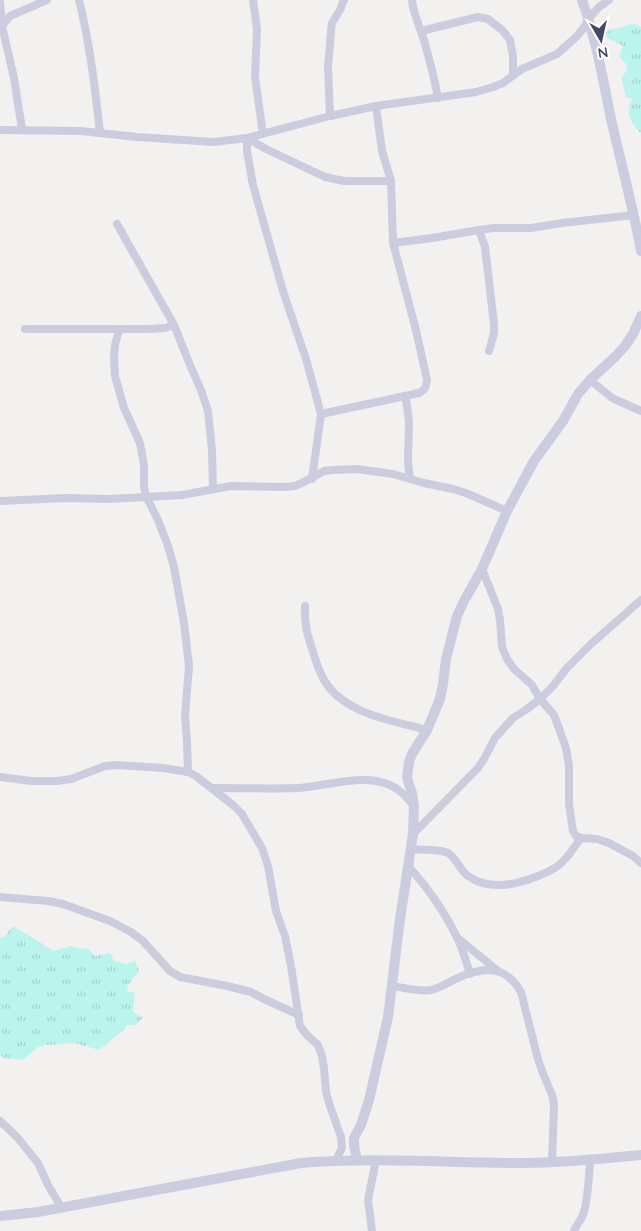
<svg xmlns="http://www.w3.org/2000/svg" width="641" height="1231" viewBox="0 0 641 1231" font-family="Quicksand,sans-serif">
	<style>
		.grass { fill: url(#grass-tufts) }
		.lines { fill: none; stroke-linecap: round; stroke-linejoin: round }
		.minor { stroke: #cbccde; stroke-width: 8 }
		.tertiary { stroke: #cbccde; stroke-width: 10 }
	</style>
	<defs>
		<pattern id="grass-tufts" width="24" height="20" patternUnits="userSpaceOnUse" patternTransform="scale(1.25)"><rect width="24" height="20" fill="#baf4ec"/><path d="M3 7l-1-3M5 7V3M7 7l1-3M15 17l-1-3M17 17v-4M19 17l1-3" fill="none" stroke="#a1d3cd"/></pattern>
	</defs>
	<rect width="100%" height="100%" fill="#f3f1f0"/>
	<!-- grass -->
	<g class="grass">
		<path d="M 633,23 L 641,27 L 641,133 C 631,124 624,111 633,99 L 626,97 L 621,77 L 627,71 L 626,64 L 619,56 L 623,46 L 607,38 L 605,31 L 625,26 Z"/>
		<path d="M 13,926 C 27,935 40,941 53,951 L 72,946 L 80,949 L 88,948 L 95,956 L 110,953 L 114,961 L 126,964 L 135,961 L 139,971 L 127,986 L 128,991 L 135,993 L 133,1012 L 143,1018 L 135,1025 L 127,1025 L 124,1030 L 99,1050 L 75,1043 L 46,1045 L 38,1047 L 23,1060 L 4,1058 L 0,1055 L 0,937 L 4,937 Z"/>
	</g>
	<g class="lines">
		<!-- minor -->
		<g class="minor">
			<path d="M 79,0 C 90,44 95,88 100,133"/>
			<path d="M 253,0 L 257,29 L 255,77 L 263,134"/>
			<path d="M 412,0 C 413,13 419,25 423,37 C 429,57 434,77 438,98"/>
			<path d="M 0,2 L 2,26 L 14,78 L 22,129"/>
			<path d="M 0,25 L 2,26 L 10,16 L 47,0"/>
			<path d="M 421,31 L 478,17 L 488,19 L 502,30 L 510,40 L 513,56 L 513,75"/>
			<path d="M 330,116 L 328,67 L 331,31 L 332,23 L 340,10 L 344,0"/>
			<path d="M 0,130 L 81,131 L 137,137 L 214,142 L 247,138 L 330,116 L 376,106 L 476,92 L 493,87 L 503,83 L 522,69 L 557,54 L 576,37 L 583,29 L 589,18 L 599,7 L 609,0"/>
			<path d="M 117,224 L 174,325 L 190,365 L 201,390 L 208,411 L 212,450 L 213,489"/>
			<path d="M 479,230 L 485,247 L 494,324 L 494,333 L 489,351"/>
			<path d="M 393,243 L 432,238 L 479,230 L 494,228 L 531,228 L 562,223 L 634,215"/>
			<path d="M 25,329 L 150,329 L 165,328 L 174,325"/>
			<path d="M 119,330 L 115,345 L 114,358 L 115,376 L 124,408 L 140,443 L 144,465 L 144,487 L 146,496 L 158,520 L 168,546 L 174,567 L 184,623 L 189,666 L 185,716 L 187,742 L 188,772"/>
			<path d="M 590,380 L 612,398 L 641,411"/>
			<path d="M 405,396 C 407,406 409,415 409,425 C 409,443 406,460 410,478"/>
			<path d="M 321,414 L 419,393 C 425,390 426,387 427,380 L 416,330 L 393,243 L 391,181 L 382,151 L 376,106"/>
			<path d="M 312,479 L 321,414 L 306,359 L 283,291 L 253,185 L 247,151 L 247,138 L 266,149 L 325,177 L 344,181 L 391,181"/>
			<path d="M 0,501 L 66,498 L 110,499 L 182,495 L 231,486 L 283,487 L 295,486 L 304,482 L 324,471 L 333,470 L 357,469 L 393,474 L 424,483 L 453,489 L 466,493 L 507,511"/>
			<path d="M 482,569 L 498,609 L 500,620 L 502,647 L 507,659 L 514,669 L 532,685 L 540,699 L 554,715 L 561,734 L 566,748 L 569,766 L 569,804 L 573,831 L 576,836 L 581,838 L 597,839 L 609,843 L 633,856 L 641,863"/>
			<path d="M 305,606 C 304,625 308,637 314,655 C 317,665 321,677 328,686 C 350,715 394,721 427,730"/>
			<path d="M 0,777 L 31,781 L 57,781 L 71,779 L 105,766 L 117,765 L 163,768 L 188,772 L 196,776 L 233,805 L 242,814 L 262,848 L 268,866 L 276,911 L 285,936 L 291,966 L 300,1026 L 306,1034 L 318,1045 L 322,1056 L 324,1068 L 326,1092 L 330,1106 L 341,1137 L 342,1148 L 336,1160"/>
			<path d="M 212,788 C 240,788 268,789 296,788 C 328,787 373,768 401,792 C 406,796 410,801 414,806"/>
			<path d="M 413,834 L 478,768 L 484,759 L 495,738 L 513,718 L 527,709 L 540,699 L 553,686 L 567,668 L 591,644 L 641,600"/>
			<path d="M 410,849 C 419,850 440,849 448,853 C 457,858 459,870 468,876 C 489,891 516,885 538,876 C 545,873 553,870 559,865 C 568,858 574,847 581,838"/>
			<path d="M 408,866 C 429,889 447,915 460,944 C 464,954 467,964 470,974"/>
			<path d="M 0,897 L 48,901 L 63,904 L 110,921 L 131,932 L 143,941 L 170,971 L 180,977 L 227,986 L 251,992 L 266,1000 L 299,1015"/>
			<path d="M 459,939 L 498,971"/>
			<path d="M 392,986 C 404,988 419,992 431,990 C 441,988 450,981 460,977 C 486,966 506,966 521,992 L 538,1059 L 542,1071 L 552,1095 L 554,1104 L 552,1163"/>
			<path d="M 0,1121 L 17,1137 L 38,1163 L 48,1185 L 61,1207"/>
			<path d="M 372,1231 L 368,1200 L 376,1160"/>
			<path d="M 574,1231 C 576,1225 580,1222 582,1217 C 588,1205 589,1175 590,1160"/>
		</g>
		<!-- tertiary -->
		<g class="tertiary">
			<path d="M 582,0 C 596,39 603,79 611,119 C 621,163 633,207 641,251"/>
			<path d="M 357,1160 L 354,1145 L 354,1138 L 361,1125 L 369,1100 L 388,1017 L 400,919 L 413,834 L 414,806 L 412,793 L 407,778 L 409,762 L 412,754 L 427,730 L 440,699 L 443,684 L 446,659 L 457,616 L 464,601 L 482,569 L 507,511 L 534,461 L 563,421 L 578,394 L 590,380 L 616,356 L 625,346 L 633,334 L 641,316"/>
			<path d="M 0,1216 L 38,1212 L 301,1163 C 374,1157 449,1163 523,1163 C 562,1163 602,1159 641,1155"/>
		</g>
	</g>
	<!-- north arrow -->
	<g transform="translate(601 40) rotate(171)" stroke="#ffffff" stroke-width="4" paint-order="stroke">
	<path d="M0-4L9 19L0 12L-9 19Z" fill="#464760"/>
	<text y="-8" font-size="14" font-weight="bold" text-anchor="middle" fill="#464760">N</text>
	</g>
</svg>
